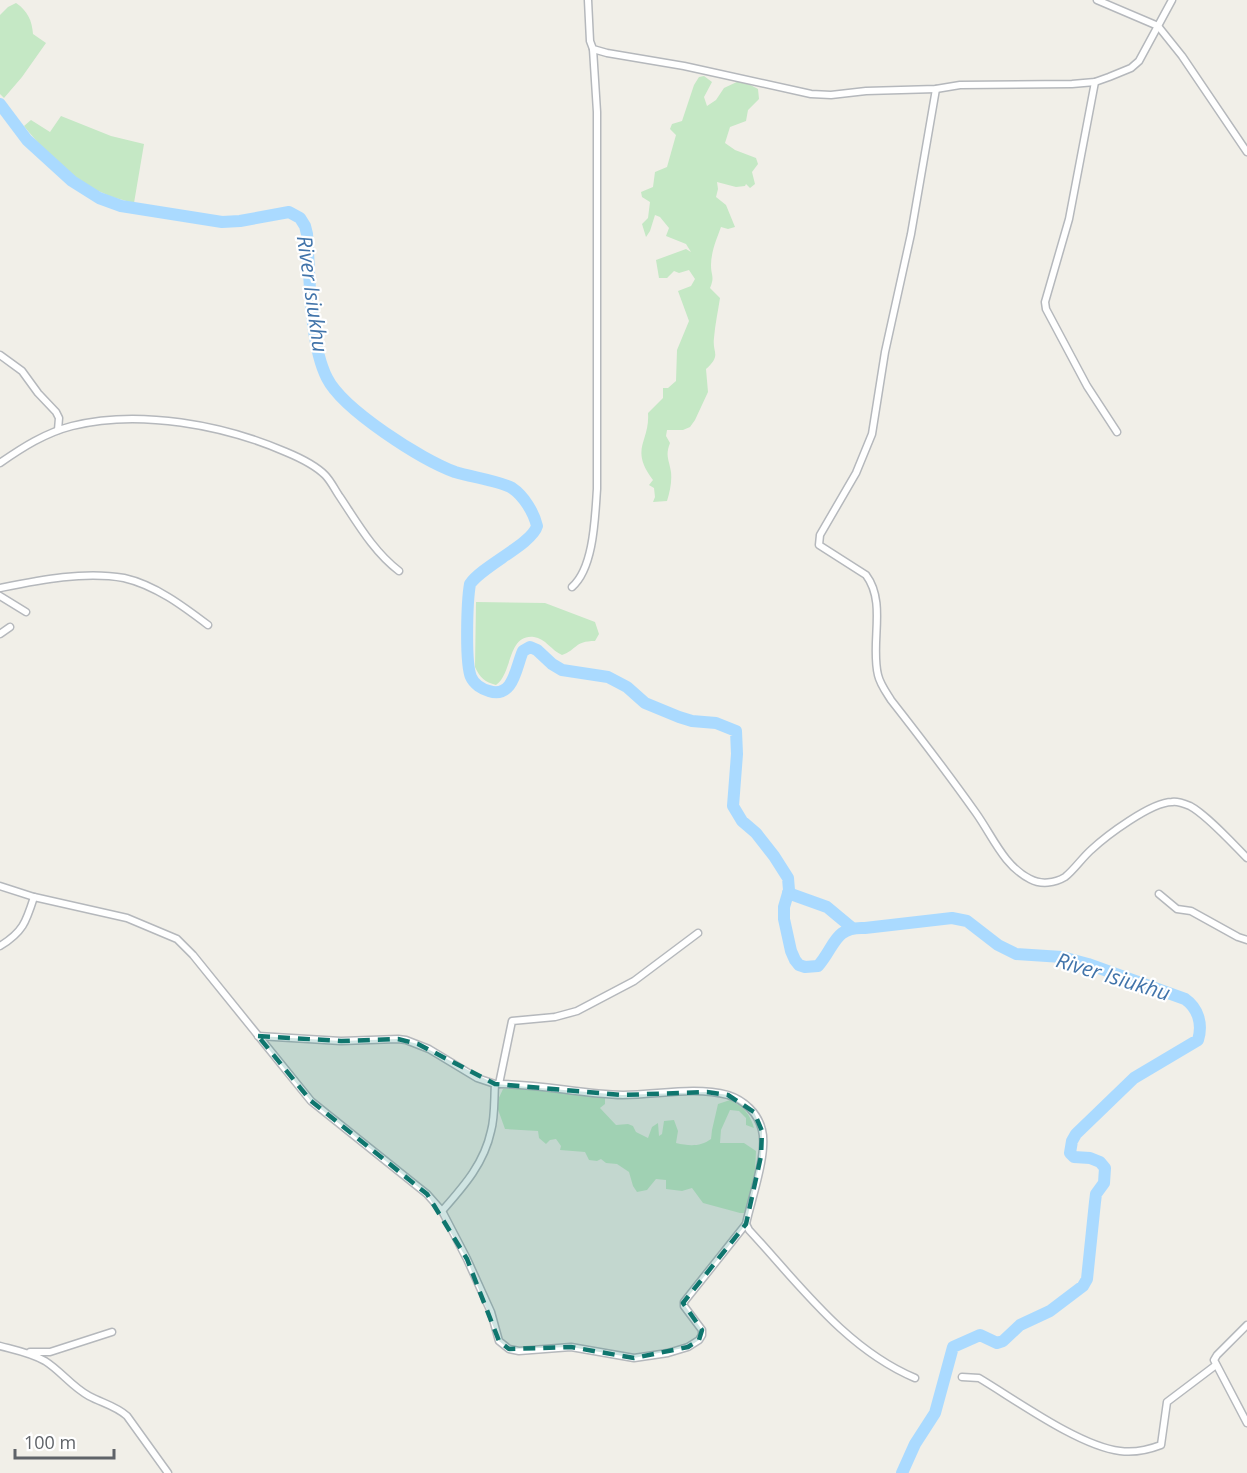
<svg xmlns="http://www.w3.org/2000/svg" width="1247" height="1473" viewBox="0 0 1247 1473" font-family="'Open Sans',sans-serif">
	<style>
		.green { fill: #c5e8c5 }
		.lines { fill: none; stroke-linecap: round; stroke-linejoin: round }
		.river { stroke: #aadaff; stroke-width: 12 }
		.minor-casing { stroke: #b5b8bc; stroke-width: 9 }
		.minor { stroke: #fff; stroke-width: 6 }
		.marked { fill: #0f766e; fill-opacity: 0.2; stroke: #0f766e; stroke-width: 4.5; stroke-dasharray: 12 8; stroke-linejoin: round }
		.labels { text-anchor: middle; stroke-width: 4.5; stroke-linejoin: round; paint-order: stroke }
		.water-label { font-size: 21px; font-style: italic; fill: #4174aa; stroke: #fff }
	</style>
	<rect width="100%" height="100%" fill="#f1efe8"/>
	<!-- green -->
	<g class="green">
		<path d="M 16,3 C 28,11 32,21 33,34 L 46,43 L 22,77 L 4,98 L 0,94 L 0,15 L 8,7 Z"/>
		<path d="M 704,76 L 712,82 L 704,97 L 707,106 L 716,100 L 724,88 L 741,80 L 758,89 L 759,99 L 748,110 L 746,121 L 730,127 L 725,143 L 735,150 L 756,158 L 758,164 L 752,172 L 755,184 L 750,188 L 746,184 L 745,186 L 736,187 L 717,182 L 718,189 L 716,197 L 726,205 L 735,227 L 728,229 L 721,227 C 717,238 711,252 711,265 C 711,276 715,276 710,288 L 720,298 C 718,311 715,325 714,338 C 712,354 722,354 706,369 L 708,392 L 695,420 L 690,427 L 683,430 L 667,430 L 666,436 L 670,443 C 665,456 669,459 671,472 C 672,482 670,491 667,501 L 653,502 L 655,497 L 654,488 L 649,485 L 653,480 C 629,448 650,443 648,413 L 663,398 L 663,388 L 668,388 L 676,381 L 677,350 L 689,321 L 678,291 L 691,286 L 695,279 L 689,270 L 679,273 L 674,271 L 667,278 L 659,278 L 656,260 L 686,249 L 691,252 L 686,244 L 666,236 L 669,228 L 660,217 L 655,215 L 650,231 L 646,237 L 642,224 L 648,218 L 650,202 L 642,197 L 641,192 L 653,187 L 655,172 L 667,167 L 676,135 L 670,129 L 672,124 L 682,121 L 694,85 L 699,77 Z"/>
		<path d="M 61,116 L 111,136 L 144,144 L 134,203 C 124,200 112,198 103,193 C 71,180 45,152 24,126 L 31,120 L 50,132 Z"/>
		<path d="M 476,602 L 545,603 L 595,622 L 599,634 L 595,641 C 574,641 577,650 562,655 C 552,651 545,638 534,637 C 507,634 513,673 496,685 C 485,682 480,678 475,667 Z"/>
		<path d="M 513,1088 L 605,1097 L 605,1104 L 600,1108 L 616,1125 L 628,1124 L 633,1126 L 636,1132 L 648,1138 L 652,1127 L 658,1123 L 659,1136 L 662,1134 L 664,1121 L 674,1120 L 678,1131 L 676,1143 C 689,1146 700,1147 711,1139 L 712,1130 L 718,1104 L 730,1100 C 744,1107 750,1114 754,1128 L 746,1125 L 746,1118 L 739,1111 L 730,1110 L 721,1130 L 720,1143 L 744,1143 L 756,1151 L 754,1193 L 744,1213 L 740,1213 L 703,1203 L 692,1188 L 682,1191 L 666,1189 L 666,1180 L 656,1179 L 647,1190 L 637,1192 L 633,1186 L 629,1172 L 617,1164 L 606,1163 L 601,1159 L 597,1161 L 589,1160 L 585,1152 L 560,1150 L 561,1146 L 556,1139 L 550,1140 L 546,1144 L 539,1138 L 538,1131 L 505,1129 L 496,1104 L 503,1089 Z"/>
	</g>
	<g class="lines">
		<!-- river -->
		<g class="river">
			<path d="M 0,104 L 27,140 L 72,181 L 99,198 L 121,206 L 222,222 L 240,221 L 289,212 L 300,218 L 305,226 L 307,234 C 310,276 309,342 327,378 C 343,410 422,460 455,472 C 471,477 500,481 512,488 C 524,496 534,513 537,526 C 532,544 482,566 470,584 C 467,601 465,663 471,677 C 474,684 482,689 489,691 C 514,699 516,666 523,651 L 530,647 L 537,650 L 552,664 L 562,670 L 608,677 L 627,687 L 645,703 L 679,717 L 692,721 L 716,723 L 736,731 L 737,754 L 733,806 L 742,821 L 756,833 L 774,856 L 788,878 L 789,890 L 784,907 L 784,919 L 791,951 L 795,960 L 799,965 L 805,967 L 818,966 C 835,947 834,926 865,928 L 952,918 L 967,921 L 998,945 L 1016,954 L 1062,957 L 1088,964 L 1185,999 C 1198,1008 1203,1024 1198,1040 L 1134,1078 L 1076,1134 L 1072,1141 L 1070,1153 L 1074,1157 L 1090,1158 L 1100,1162 L 1105,1168 L 1104,1183 L 1096,1194 L 1095,1202 L 1087,1279 L 1083,1286 L 1050,1311 L 1020,1325 L 1003,1341 L 997,1343 L 980,1335 L 953,1347 L 935,1413 L 915,1444 L 902,1473"/>
			<path d="M 788,893 L 827,907 L 851,927"/>
		</g>
		<defs>
			<g id="minor">
				<path d="M 588,0 L 590,41 L 593,49 L 607,53 L 684,66 L 811,94 L 831,95 L 866,91 L 936,89 L 960,85 L 1072,84 L 1095,82 L 1109,77 L 1131,68 L 1139,61 L 1172,0"/>
				<path d="M 1097,0 L 1158,26 L 1182,56 L 1247,152"/>
				<path d="M 1095,82 L 1069,219 L 1045,302 L 1046,309 L 1087,386 L 1117,432"/>
				<path d="M 936,89 L 911,234 L 885,352 L 872,434 L 856,473 L 820,535 L 819,545 L 866,575 C 887,603 870,643 878,675 C 880,684 886,692 891,700 C 920,737 949,775 976,813 C 993,837 1004,866 1030,879 C 1041,885 1055,883 1065,877 C 1074,870 1082,858 1091,850 C 1106,836 1151,802 1172,802 C 1177,801 1185,804 1190,806 C 1207,815 1233,844 1247,858"/>
				<path d="M 0,355 L 22,371 L 38,393 L 56,412 L 59,418 L 58,430"/>
				<path d="M 0,463 C 23,447 45,433 72,426 C 139,409 224,425 286,452 C 298,457 315,465 325,475 C 331,481 335,490 340,497 C 358,524 374,552 399,571"/>
				<path d="M 572,587 C 594,568 595,517 597,489 L 597,112 L 593,49"/>
				<path d="M 0,588 C 40,580 84,571 124,578 C 155,585 183,606 208,625"/>
				<path d="M 0,596 L 26,612"/>
				<path d="M 0,634 L 10,627"/>
				<path d="M 0,886 L 34,897 L 127,918 L 177,939 L 193,955 L 311,1101 L 427,1194 L 442,1211 L 467,1259 L 491,1312 L 499,1341 L 509,1349 L 519,1351 L 571,1347 L 634,1358 L 668,1353 L 688,1347 L 699,1340 L 702,1335 L 702,1330 L 684,1306 L 684,1302 L 746,1224"/>
				<path d="M 1159,894 L 1177,909 L 1191,911 L 1238,937 L 1247,940"/>
				<path d="M 0,946 C 23,932 26,922 34,897"/>
				<path d="M 258,1036 L 341,1041 L 398,1039 L 406,1040 L 429,1049 L 477,1078 L 495,1084 C 537,1083 580,1094 623,1095 C 657,1095 694,1086 728,1095 C 744,1100 758,1113 762,1130 C 768,1153 751,1200 746,1224 L 749,1230 C 799,1284 846,1349 915,1378"/>
				<path d="M 499,1084 L 512,1021 L 555,1017 L 577,1011 L 634,981 L 698,933"/>
				<path d="M 442,1211 C 463,1187 484,1164 491,1131 C 495,1117 494,1099 495,1084"/>
				<path d="M 1247,1325 L 1217,1355 L 1214,1360 L 1247,1423"/>
				<path d="M 0,1346 C 15,1350 31,1353 45,1361 C 61,1371 72,1387 89,1396 C 102,1403 116,1406 127,1416 L 168,1473"/>
				<path d="M 30,1352 L 50,1352 L 112,1332"/>
				<path d="M 962,1377 L 979,1378 C 1016,1400 1079,1446 1120,1451 C 1135,1453 1148,1450 1161,1445 L 1167,1402 L 1216,1365"/>
			</g>
		</defs>
		<!-- minor casing -->
		<use href="#minor" class="minor-casing"/>
		<!-- minor -->
		<use href="#minor" class="minor"/>
	</g>
	<!-- marked area -->
	<path class="marked" d="M 258,1036 L 341,1041 L 398,1039 L 418,1044 L 495,1084 L 622,1095 L 707,1092 L 728,1095 L 754,1112 L 762,1131 L 761,1156 L 746,1224 L 683,1303 L 702,1330 L 699,1340 L 688,1347 L 634,1358 L 571,1347 L 509,1349 L 499,1341 L 467,1259 L 427,1194 L 311,1101 Z"/>
	<g class="labels">
		<!-- water labels -->
		<g class="water-label">
			<text transform="translate(312 294) rotate(82)" y="7">River Isiukhu</text>
			<text transform="translate(1113 977) rotate(17)" y="7">River Isiukhu</text>
		</g>
	</g>
	<!-- scale -->
	<path d="M15 1449v9h99v-9" fill="none" stroke="#5f6368" stroke-width="3"/>
	<text x="24" y="1449" font-size="18" fill="#5f6368" stroke="#ffffff" stroke-width="4.5" paint-order="stroke">100 m</text>
</svg>
